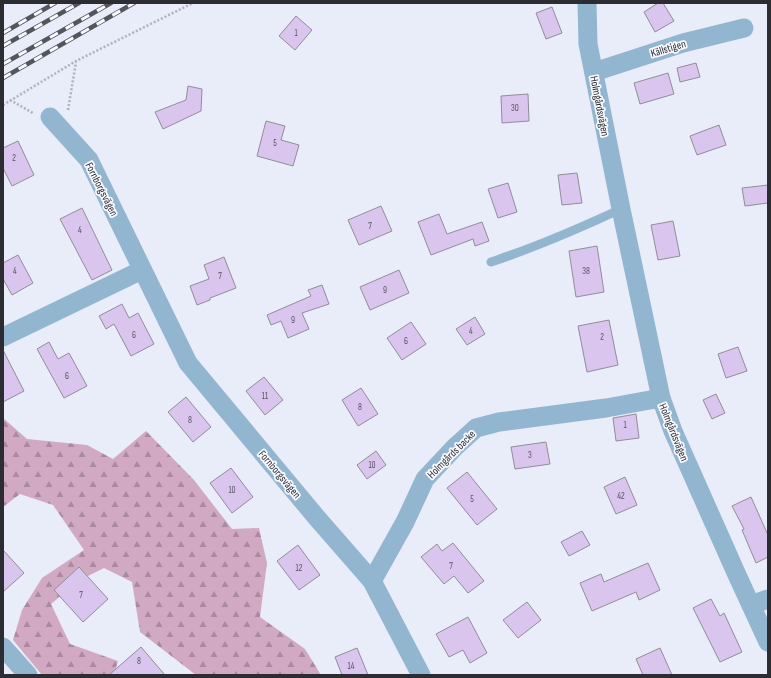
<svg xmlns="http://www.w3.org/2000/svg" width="771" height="678" viewBox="0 0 771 678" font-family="'Sofia Sans Condensed',sans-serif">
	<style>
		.forest { fill: url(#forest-firs) }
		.building { fill: #d9c5ee; stroke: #928d98 }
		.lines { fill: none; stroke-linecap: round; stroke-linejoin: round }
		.path { stroke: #afb1bb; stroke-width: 2.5; stroke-dasharray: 2 2; stroke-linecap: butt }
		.service { stroke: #93b6d0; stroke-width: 9 }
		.minor { stroke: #93b6d0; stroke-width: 19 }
		.rail-casing { stroke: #54565d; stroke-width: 4.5 }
		.rail { stroke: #f8faff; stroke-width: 3; stroke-dasharray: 9; stroke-linecap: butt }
		.labels { text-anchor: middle; stroke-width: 3.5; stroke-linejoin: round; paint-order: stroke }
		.number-label { font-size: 9px; fill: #575361 }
		.street-label { font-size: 11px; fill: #2c2d32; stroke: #f8faff }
	</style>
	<defs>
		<pattern id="forest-firs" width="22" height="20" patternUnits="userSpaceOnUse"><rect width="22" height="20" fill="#d2a9c3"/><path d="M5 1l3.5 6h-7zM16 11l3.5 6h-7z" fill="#ab8a9f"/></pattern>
	</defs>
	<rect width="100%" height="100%" fill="#e9ecf9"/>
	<!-- forest -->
	<path class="forest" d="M 3,418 L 27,439 L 87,445 L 113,459 L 146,431 L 194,480 L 232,529 L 259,528 L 267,563 L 260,617 L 305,649 L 321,675 L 196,675 L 140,632 L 132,582 L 104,568 L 80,580 L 51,604 L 70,644 L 118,661 L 114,675 L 42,675 L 13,640 L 22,610 L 42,578 L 84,550 L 53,505 L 20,494 L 3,507 Z"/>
	<!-- building -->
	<g class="building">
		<path d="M 658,3 L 663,3 L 674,21 L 655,32 L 644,12 Z"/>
		<path d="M 552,7 L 562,33 L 546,39 L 536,13 Z"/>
		<path d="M 296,16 L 312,30 L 295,50 L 279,36 Z"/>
		<path d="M 696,63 L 700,77 L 680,82 L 677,68 Z"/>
		<path d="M 668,73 L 674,94 L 640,104 L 634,83 Z"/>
		<path d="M 188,86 L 202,89 L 201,111 L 163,129 L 155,112 L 186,100 Z"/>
		<path d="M 528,94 L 529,121 L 502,123 L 501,96 Z"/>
		<path d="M 266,121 L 285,126 L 281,140 L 299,145 L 293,166 L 257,156 Z"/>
		<path d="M 719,125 L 726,145 L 697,155 L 690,136 Z"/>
		<path d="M 18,141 L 34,175 L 12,186 L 3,168 L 3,148 Z"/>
		<path d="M 577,173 L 582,203 L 562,205 L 558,175 Z"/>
		<path d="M 508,183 L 517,212 L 498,218 L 488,189 Z"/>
		<path d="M 768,185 L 768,203 L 745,206 L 742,188 Z"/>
		<path d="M 381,206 L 392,231 L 359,245 L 348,220 Z"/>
		<path d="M 82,208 L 112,270 L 92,280 L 60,219 Z"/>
		<path d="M 439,214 L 447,234 L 482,222 L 489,241 L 475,246 L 473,239 L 431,255 L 418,222 Z"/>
		<path d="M 673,221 L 680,256 L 658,260 L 651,225 Z"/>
		<path d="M 597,246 L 604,292 L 576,297 L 569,251 Z"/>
		<path d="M 18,255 L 33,283 L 12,295 L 3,279 L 3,263 Z"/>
		<path d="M 224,257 L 236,288 L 210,298 L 210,300 L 197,305 L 190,286 L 209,279 L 204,265 Z"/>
		<path d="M 399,270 L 409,293 L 370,310 L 360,287 Z"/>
		<path d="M 322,285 L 329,304 L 302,313 L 309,329 L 288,338 L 281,321 L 271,325 L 267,315 L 311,296 L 308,290 Z"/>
		<path d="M 122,304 L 129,318 L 138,313 L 154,344 L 131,356 L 114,324 L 106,329 L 99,316 Z"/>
		<path d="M 475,317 L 485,334 L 467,345 L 456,329 Z"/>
		<path d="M 609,320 L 618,365 L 587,372 L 578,326 Z"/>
		<path d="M 411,322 L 426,344 L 402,360 L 387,338 Z"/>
		<path d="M 49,342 L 58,359 L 69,353 L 87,386 L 64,398 L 37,349 Z"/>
		<path d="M 738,347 L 747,371 L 726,378 L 718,354 Z"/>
		<path d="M 3,350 L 24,391 L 3,402 Z"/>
		<path d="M 264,377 L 283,400 L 265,415 L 246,391 Z"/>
		<path d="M 361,388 L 378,414 L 358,426 L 342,400 Z"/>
		<path d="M 716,394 L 725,413 L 712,419 L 703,400 Z"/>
		<path d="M 186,397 L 211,427 L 193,442 L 168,412 Z"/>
		<path d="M 636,414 L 639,438 L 616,441 L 613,418 Z"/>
		<path d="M 546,442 L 550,464 L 515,469 L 511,447 Z"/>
		<path d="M 376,451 L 386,465 L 367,479 L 357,465 Z"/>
		<path d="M 231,468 L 253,497 L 232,513 L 210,483 Z"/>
		<path d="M 467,472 L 497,509 L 477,525 L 447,488 Z"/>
		<path d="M 625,477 L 637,505 L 616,514 L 604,487 Z"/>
		<path d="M 751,497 L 768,535 L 768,557 L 756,563 L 742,530 L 744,529 L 732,506 Z"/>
		<path d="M 582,531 L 590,545 L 569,556 L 561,542 Z"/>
		<path d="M 453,543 L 484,581 L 468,593 L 454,576 L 444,584 L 421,557 L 437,544 L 442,551 Z"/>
		<path d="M 298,545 L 320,575 L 299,590 L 277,561 Z"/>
		<path d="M 3,550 L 24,573 L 3,592 Z"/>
		<path d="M 648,563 L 660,590 L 639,600 L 636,592 L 592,611 L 580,583 L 601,574 L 604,582 Z"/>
		<path d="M 79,567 L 108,599 L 83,622 L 54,590 Z"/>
		<path d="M 711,599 L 720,616 L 724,613 L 742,652 L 720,662 L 693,608 Z"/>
		<path d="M 527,602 L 541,620 L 518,638 L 503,620 Z"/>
		<path d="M 468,617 L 487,653 L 470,663 L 463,650 L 449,657 L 436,634 Z"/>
		<path d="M 141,647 L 165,675 L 109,675 Z"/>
		<path d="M 357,648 L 368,675 L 342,675 L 335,657 Z"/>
		<path d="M 660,648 L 672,675 L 643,675 L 636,659 Z"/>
	</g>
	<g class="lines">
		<!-- path -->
		<g class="path">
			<path d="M 10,100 L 33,113"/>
			<path d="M 3,105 L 76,61 L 193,3"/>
			<path d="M 68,110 L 76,62"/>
		</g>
		<!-- service -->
		<path class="service" d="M 491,262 C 536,247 578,229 621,209"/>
		<!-- minor -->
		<g class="minor">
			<path d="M 587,3 L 588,44 L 621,209 L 661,398 L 673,431 L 737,575 L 768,642"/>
			<path d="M 594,72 L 683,43 L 744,28"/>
			<path d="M 50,117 L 89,160 L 188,363 L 317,518 L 372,581 L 421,675"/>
			<path d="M 3,337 L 142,270"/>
			<path d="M 372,581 L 405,522 L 425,479 L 455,447 L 476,428 L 499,422 L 606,408 L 661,398"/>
			<path d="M 751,605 L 768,599"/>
			<path d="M 3,647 L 28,675"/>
		</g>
		<defs>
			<g id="rail">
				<path d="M 3,33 L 55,3"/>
				<path d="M 3,46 L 79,3"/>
				<path d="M 3,64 L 111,3"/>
				<path d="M 3,78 L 134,3"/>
			</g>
		</defs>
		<!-- rail casing -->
		<use href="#rail" class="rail-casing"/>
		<!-- rail -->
		<use href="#rail" class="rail"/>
	</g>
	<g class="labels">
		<!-- number labels -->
		<g class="number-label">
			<text x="296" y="36">1</text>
			<text x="515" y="111">30</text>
			<text x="275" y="146">5</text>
			<text x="14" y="161">2</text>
			<text x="370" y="229">7</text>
			<text x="80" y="233">4</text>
			<text x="15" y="274">4</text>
			<text x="586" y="274">38</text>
			<text x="220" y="279">7</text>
			<text x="385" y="293">9</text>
			<text x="293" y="323">9</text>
			<text x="471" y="334">4</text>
			<text x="134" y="338">6</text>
			<text x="602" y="340">2</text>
			<text x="406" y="344">6</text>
			<text x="67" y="379">6</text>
			<text x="265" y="399">11</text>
			<text x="360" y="410">8</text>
			<text x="190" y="423">8</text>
			<text x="625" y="428">1</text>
			<text x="530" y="458">3</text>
			<text x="372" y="468">10</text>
			<text x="232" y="493">10</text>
			<text x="621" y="499">42</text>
			<text x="472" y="502">5</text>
			<text x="451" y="569">7</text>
			<text x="299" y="571">12</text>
			<text x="81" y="598">7</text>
			<text x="139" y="664">8</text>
			<text x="351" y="669">14</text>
		</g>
		<!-- street labels -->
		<g class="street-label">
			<text transform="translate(668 48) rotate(-17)" y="4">Källstigen</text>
			<text transform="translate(600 106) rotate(79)" y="4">Holmgårdsvägen</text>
			<text transform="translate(102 189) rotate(63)" y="4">Fornborgsvägen</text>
			<text transform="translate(674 432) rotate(68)" y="4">Holmgårdsvägen</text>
			<text transform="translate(451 454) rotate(-45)" y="4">Holmgårds backe</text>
			<text transform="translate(280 474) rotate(50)" y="4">Fornborgsvägen</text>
		</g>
	</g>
	<!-- border -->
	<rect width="771" height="678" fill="none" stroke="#2c2d32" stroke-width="8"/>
</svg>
